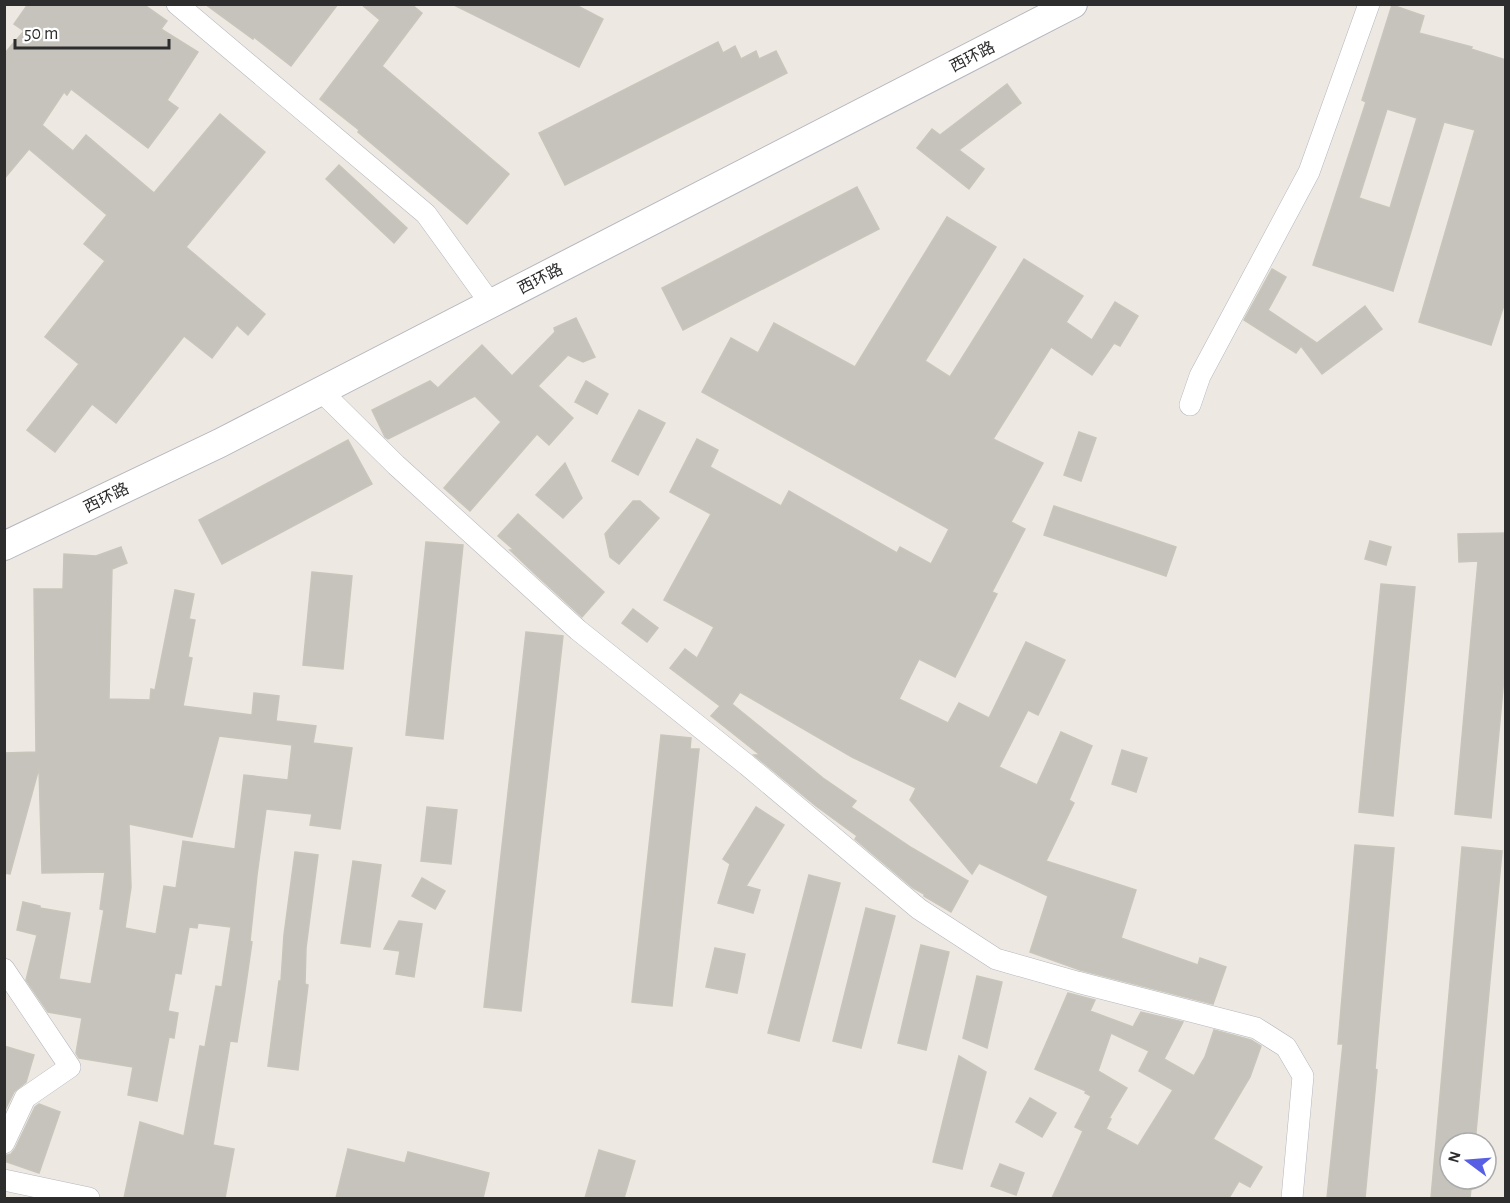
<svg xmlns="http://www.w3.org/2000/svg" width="1510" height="1203" viewBox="0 0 1510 1203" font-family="'Alegreya Sans','Noto Sans SC',sans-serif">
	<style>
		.building { fill: #c6c3bd; stroke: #c8c5bb; stroke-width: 1.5; fill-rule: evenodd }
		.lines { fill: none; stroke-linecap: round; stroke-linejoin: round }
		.street-casing { stroke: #b5b6bf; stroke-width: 22 }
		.secondary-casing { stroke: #b5b6bf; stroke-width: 30 }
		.street { stroke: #fff; stroke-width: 21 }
		.secondary { stroke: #fff; stroke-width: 28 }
		.labels { text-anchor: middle; stroke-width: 5; stroke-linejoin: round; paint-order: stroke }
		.street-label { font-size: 16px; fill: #2d2d2d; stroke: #fff }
	</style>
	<rect width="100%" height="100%" fill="#ede9e2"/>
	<!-- building -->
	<g class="building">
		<path d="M 28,4 L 143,4 L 167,21 L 161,29 L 198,52 L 167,100 L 178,108 L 148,148 L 71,89 L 67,95 L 64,92 L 42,125 L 73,151 L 86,135 L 154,193 L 220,114 L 265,152 L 186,247 L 265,314 L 248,335 L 237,325 L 212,358 L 184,336 L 116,423 L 92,404 L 55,452 L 27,430 L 79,364 L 45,337 L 105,261 L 84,244 L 107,215 L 29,149 L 4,179 L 4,54 L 24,31 L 14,24 Z"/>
		<path d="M 205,4 L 338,4 L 291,66 L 254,37 L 253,39 Z"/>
		<path d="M 361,4 L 411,4 L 422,13 L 382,66 L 509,174 L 467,224 L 358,132 L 359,130 L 320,99 L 380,20 Z"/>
		<path d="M 452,4 L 574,4 L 603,19 L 579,67 Z"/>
		<path d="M 1392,5 L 1424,16 L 1419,33 L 1472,47 L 1471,49 L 1506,60 L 1506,299 L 1491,345 L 1419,322 L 1475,130 L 1444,122 L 1393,291 L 1313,265 L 1366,102 L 1362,100 ZM 1387,109 L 1417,118 L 1390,208 L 1359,198 Z"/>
		<path d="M 718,42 L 723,53 L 735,46 L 741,59 L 756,51 L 759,59 L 776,51 L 787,73 L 565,185 L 539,133 Z"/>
		<path d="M 1007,84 L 1021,103 L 959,150 L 984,169 L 969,189 L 917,148 L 932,129 L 940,135 Z"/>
		<path d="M 339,165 L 407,228 L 394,243 L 326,179 Z"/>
		<path d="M 857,187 L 879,229 L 683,330 L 662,288 Z"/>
		<path d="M 947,217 L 996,247 L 925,361 L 950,377 L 1024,259 L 1083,296 L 1066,322 L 1092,340 L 1115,302 L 1138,316 L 1120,346 L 1114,343 L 1092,375 L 1051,347 L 993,439 L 1043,463 L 1011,522 L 1025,529 L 992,592 L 997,594 L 955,677 L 919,659 L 899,699 L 948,723 L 959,703 L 989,718 L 1026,642 L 1065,660 L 1038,715 L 1028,710 L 999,767 L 1037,785 L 1061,732 L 1092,746 L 1069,800 L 1074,803 L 1046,861 L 1136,890 L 1121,938 L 1198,965 L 1200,958 L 1226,967 L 1213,1004 L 1080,970 L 1030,952 L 1048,896 L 979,863 L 972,874 L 910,800 L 916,788 L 852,757 L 740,692 L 732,704 L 823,778 L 856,801 L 851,807 L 912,848 L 968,881 L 951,912 L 924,896 L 924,894 L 913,888 L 855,839 L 857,836 L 816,806 L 754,755 L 760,755 L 711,716 L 720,706 L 670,668 L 685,649 L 697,658 L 714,627 L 664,600 L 711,514 L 670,492 L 697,439 L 718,450 L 710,467 L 781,506 L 789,491 L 897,553 L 900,547 L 931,564 L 949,529 L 702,392 L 731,338 L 758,353 L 774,323 L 855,367 Z"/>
		<path d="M 1272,269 L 1286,277 L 1268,310 L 1317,343 L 1365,306 L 1382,329 L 1322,374 L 1301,346 L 1296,353 L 1244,320 Z"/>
		<path d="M 576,318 L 595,357 L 583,362 L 568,355 L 538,386 L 573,418 L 549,445 L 537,434 L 470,511 L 444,488 L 501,422 L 475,396 L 388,439 L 385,437 L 372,410 L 430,381 L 438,388 L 482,345 L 512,376 L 555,332 L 554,328 Z"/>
		<path d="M 586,381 L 608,394 L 597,414 L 575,402 Z"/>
		<path d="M 639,410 L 665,423 L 638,475 L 612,461 Z"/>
		<path d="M 1079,432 L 1096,438 L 1081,481 L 1064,475 Z"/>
		<path d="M 348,440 L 372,484 L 222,564 L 199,520 Z"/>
		<path d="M 565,463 L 582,498 L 563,518 L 536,495 Z"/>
		<path d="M 633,501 L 640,501 L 659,518 L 619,564 L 610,557 L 605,534 Z"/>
		<path d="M 1054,506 L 1176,547 L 1166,576 L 1044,535 Z"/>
		<path d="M 518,514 L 604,592 L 582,617 L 534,573 L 510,550 L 514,550 L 498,536 Z"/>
		<path d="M 1506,533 L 1506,656 L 1491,818 L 1455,814 L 1478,561 L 1459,562 L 1458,534 Z"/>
		<path d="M 1370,541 L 1391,547 L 1386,565 L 1365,559 Z"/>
		<path d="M 426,542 L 463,545 L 443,739 L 406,735 Z"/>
		<path d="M 121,547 L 127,563 L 112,569 L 109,699 L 150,700 L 151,689 L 155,690 L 175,590 L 194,594 L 189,619 L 195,620 L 188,657 L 192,658 L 183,706 L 252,715 L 254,693 L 279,696 L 276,721 L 316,726 L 313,743 L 352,748 L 340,829 L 310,825 L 312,814 L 266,809 L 257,875 L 250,941 L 252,942 L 245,991 L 237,1042 L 230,1041 L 213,1145 L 234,1149 L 225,1198 L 124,1198 L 140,1122 L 184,1136 L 200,1046 L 205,1047 L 216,986 L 222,987 L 231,927 L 198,923 L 197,928 L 189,927 L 181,974 L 175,973 L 168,1011 L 178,1013 L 174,1038 L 169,1037 L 157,1101 L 128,1095 L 133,1067 L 79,1058 L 76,1053 L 82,1018 L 48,1012 L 26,980 L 37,935 L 17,930 L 23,902 L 40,906 L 40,908 L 70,913 L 59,979 L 91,984 L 104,910 L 100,909 L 105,872 L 42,873 L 39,768 L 10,874 L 4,873 L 4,753 L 36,752 L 34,589 L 63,589 L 64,554 L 96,556 ZM 219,736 L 292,745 L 288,780 L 244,775 L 235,849 L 183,841 L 176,888 L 164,886 L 156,934 L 125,928 L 131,887 L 129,824 L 192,837 Z"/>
		<path d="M 312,572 L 352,576 L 343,669 L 303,665 Z"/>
		<path d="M 1381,584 L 1415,587 L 1393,816 L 1359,812 Z"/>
		<path d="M 633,609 L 658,628 L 647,642 L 622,623 Z"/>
		<path d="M 526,632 L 563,636 L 521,1011 L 484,1007 Z"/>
		<path d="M 661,735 L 691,738 L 690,749 L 699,749 L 672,1006 L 632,1002 Z"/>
		<path d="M 1122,750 L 1147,758 L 1136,792 L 1112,784 Z"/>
		<path d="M 427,807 L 457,810 L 451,864 L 421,861 Z"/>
		<path d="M 756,807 L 784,825 L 746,886 L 760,890 L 753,913 L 718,903 L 730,864 L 723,859 Z"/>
		<path d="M 1355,845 L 1394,848 L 1375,1069 L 1377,1070 L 1365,1198 L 1327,1198 L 1343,1044 L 1338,1044 Z"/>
		<path d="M 1462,847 L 1502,851 L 1475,1143 L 1450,1143 L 1450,1179 L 1472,1179 L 1470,1198 L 1431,1198 Z"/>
		<path d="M 295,852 L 318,855 L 306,948 L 305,984 L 308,985 L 298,1070 L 268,1066 L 279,981 L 281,981 L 284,935 Z"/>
		<path d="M 353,861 L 381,865 L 370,947 L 341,943 Z"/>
		<path d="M 809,875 L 840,883 L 799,1041 L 768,1033 Z"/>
		<path d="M 422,878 L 445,891 L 435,909 L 412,896 Z"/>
		<path d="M 866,908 L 895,916 L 861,1048 L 833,1041 Z"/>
		<path d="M 399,921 L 422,924 L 414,977 L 396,974 L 400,951 L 384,949 Z"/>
		<path d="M 921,945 L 949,952 L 926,1050 L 898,1043 Z"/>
		<path d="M 715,948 L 745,954 L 737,993 L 706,987 Z"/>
		<path d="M 977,976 L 1002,982 L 987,1048 L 963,1038 Z"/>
		<path d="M 1068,993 L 1095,1000 L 1090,1011 L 1133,1027 L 1141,1012 L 1183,1022 L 1164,1059 L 1194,1076 L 1205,1057 L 1214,1030 L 1251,1040 L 1261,1046 L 1250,1077 L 1213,1139 L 1262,1167 L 1250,1187 L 1239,1181 L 1229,1198 L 1052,1198 L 1083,1131 L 1075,1127 L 1091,1096 L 1085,1093 L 1086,1091 L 1035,1069 ZM 1111,1033 L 1149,1051 L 1139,1071 L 1173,1090 L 1138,1146 L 1106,1129 L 1111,1119 L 1109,1118 L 1127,1088 L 1098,1071 Z"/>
		<path d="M 4,1046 L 34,1055 L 26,1082 L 14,1092 L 4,1112 Z"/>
		<path d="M 959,1056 L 986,1072 L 962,1169 L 933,1162 Z"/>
		<path d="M 1030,1098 L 1056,1113 L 1042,1137 L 1016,1122 Z"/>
		<path d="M 39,1104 L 60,1112 L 39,1173 L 4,1161 L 4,1156 L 11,1154 L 15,1149 L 35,1107 Z"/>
		<path d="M 348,1149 L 405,1163 L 408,1152 L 489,1173 L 483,1198 L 336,1198 Z"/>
		<path d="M 599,1150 L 635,1161 L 624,1198 L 585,1198 Z"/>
		<path d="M 1000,1164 L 1024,1173 L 1016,1195 L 991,1186 Z"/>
	</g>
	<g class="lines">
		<defs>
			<g id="street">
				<path d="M 177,4 L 426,214 L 491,304"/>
				<path d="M 321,391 L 396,465 L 578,630 L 747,765 L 919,909 L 996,959 L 1077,982 L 1256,1028 L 1286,1047 L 1303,1076 L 1292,1198"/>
				<path d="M 1190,405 L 1200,376 L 1309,172 L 1369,4"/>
				<path d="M 4,969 L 70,1067 L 25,1098 L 4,1143"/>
				<path d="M 4,1180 L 89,1198"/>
			</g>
			<path id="secondary" d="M 4,546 L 220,443 L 1073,4"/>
		</defs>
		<!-- street casing -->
		<use href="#street" class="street-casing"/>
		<!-- secondary casing -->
		<use href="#secondary" class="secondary-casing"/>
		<!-- street -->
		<use href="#street" class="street"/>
		<!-- secondary -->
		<use href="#secondary" class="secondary"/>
	</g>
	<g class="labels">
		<!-- street labels -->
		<g class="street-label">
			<text transform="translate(972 56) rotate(-27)" y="6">西环路</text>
			<text transform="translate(540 278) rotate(-27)" y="6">西环路</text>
			<text transform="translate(106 497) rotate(-26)" y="6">西环路</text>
		</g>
	</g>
	<!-- border -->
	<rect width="1510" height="1203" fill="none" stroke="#2d2d2d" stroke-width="12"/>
	<!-- north arrow -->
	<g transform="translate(1468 1161) rotate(286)"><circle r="28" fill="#ffffff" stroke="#ababab" stroke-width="1.5"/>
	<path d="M0-4.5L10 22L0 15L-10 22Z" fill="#5760e4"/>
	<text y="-9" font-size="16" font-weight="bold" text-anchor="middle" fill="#2d2d2d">N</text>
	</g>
	<!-- scale -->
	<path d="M15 39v9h154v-9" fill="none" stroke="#2d2d2d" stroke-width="3"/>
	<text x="24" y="39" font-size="18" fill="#2d2d2d" stroke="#ffffff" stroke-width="4.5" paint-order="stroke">50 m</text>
</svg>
